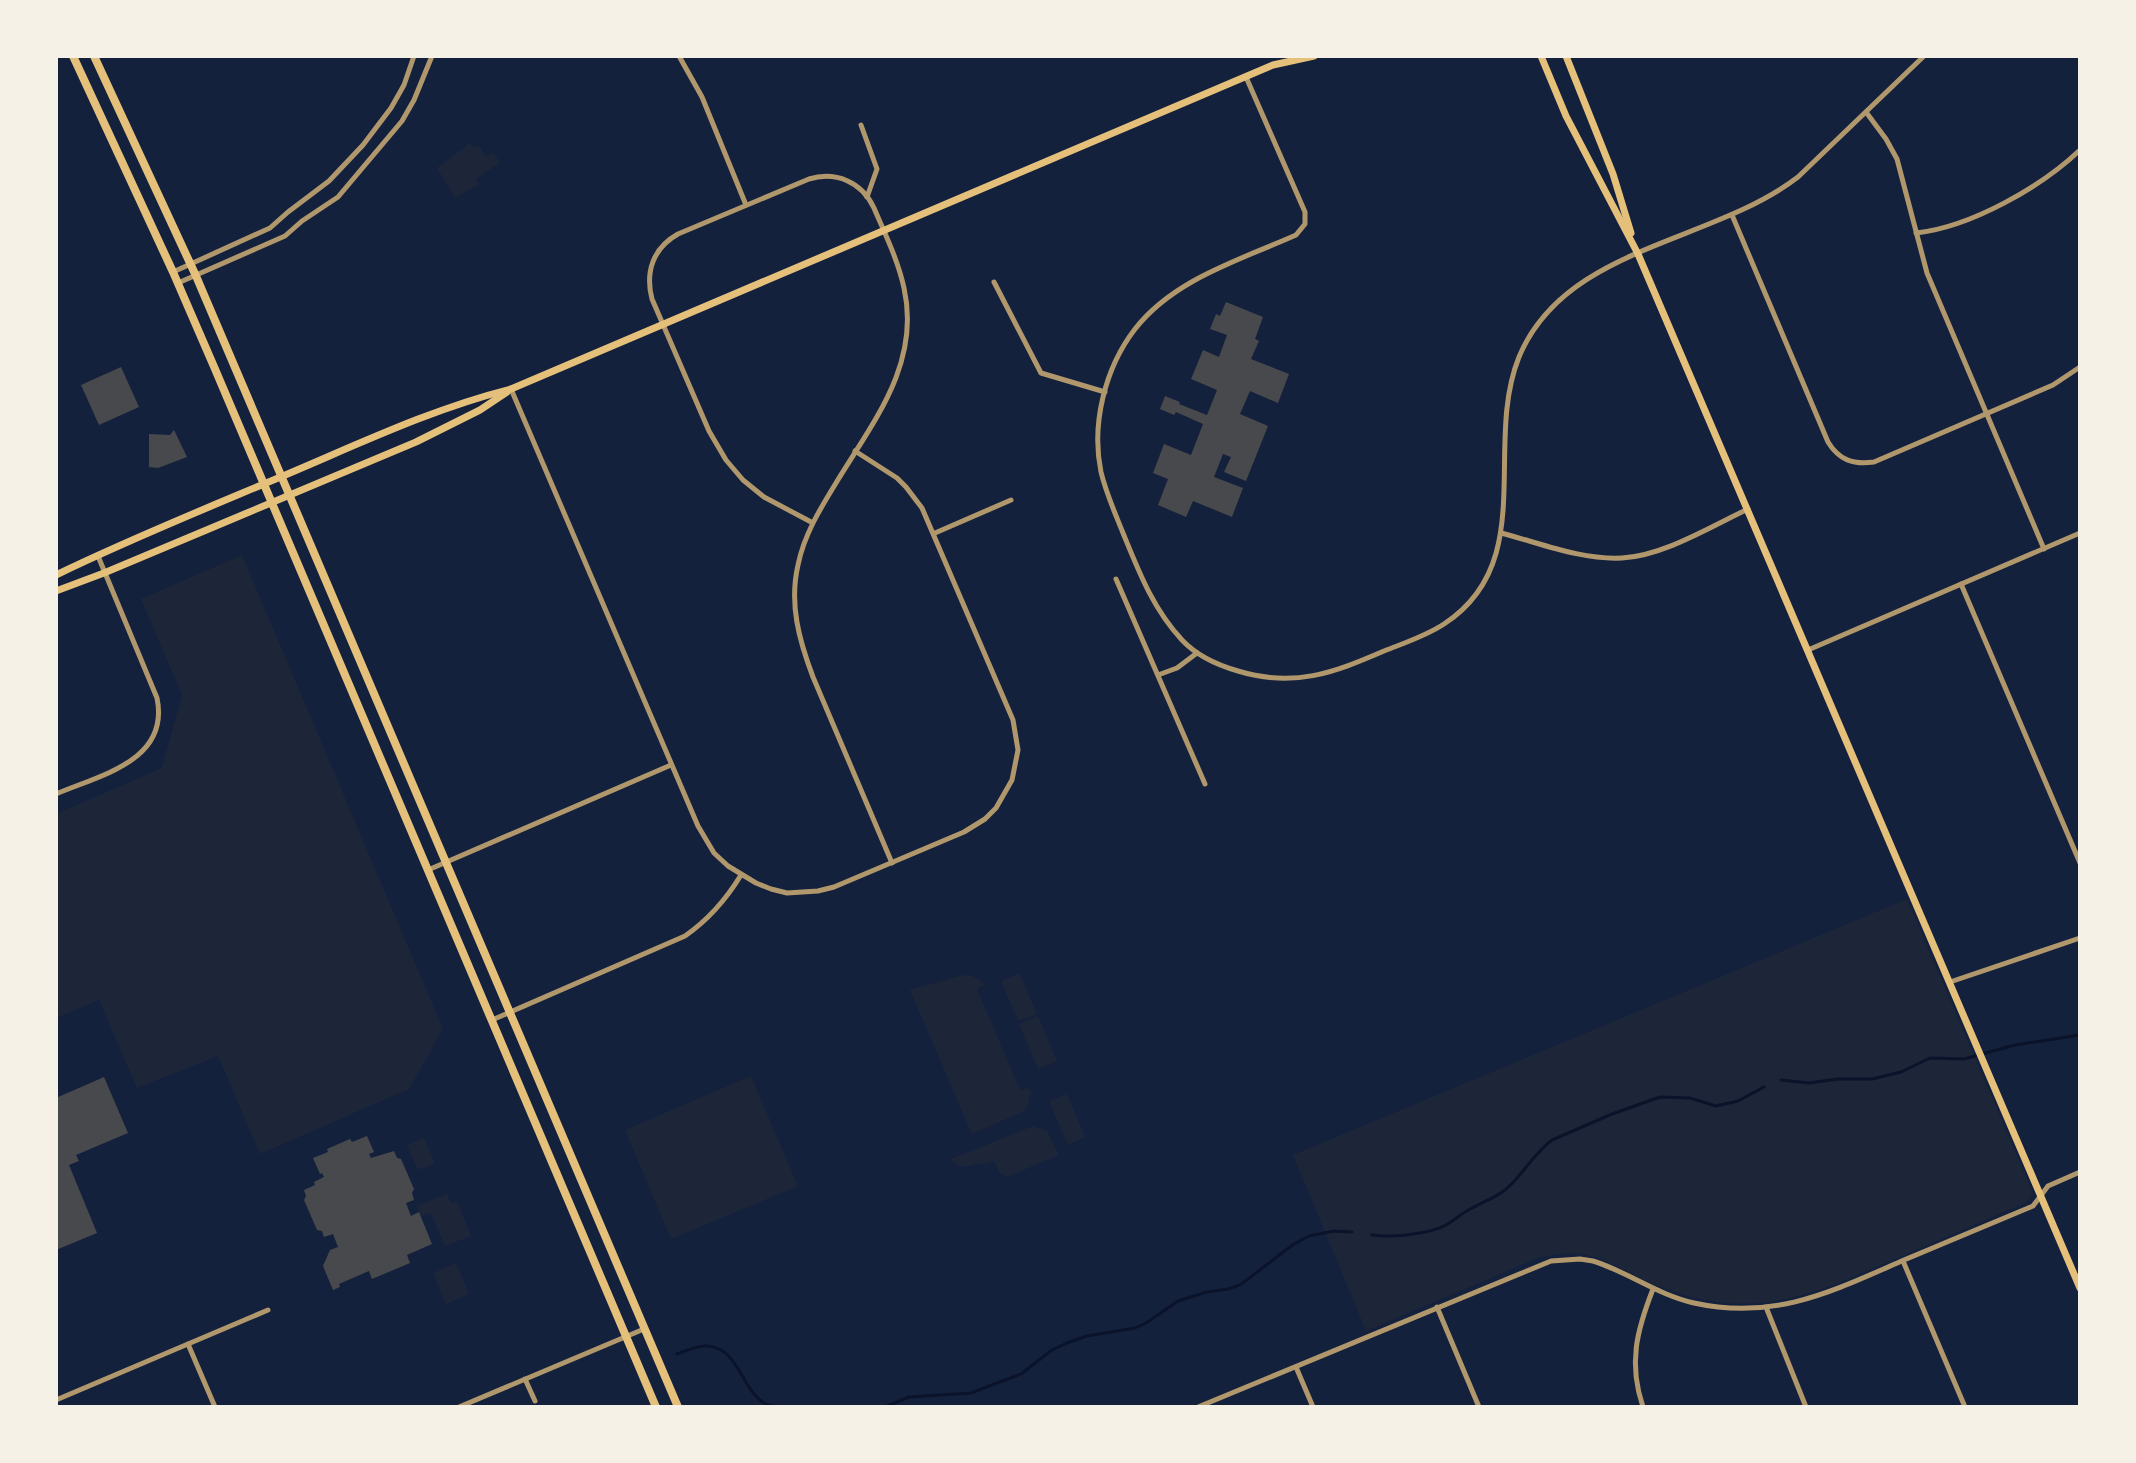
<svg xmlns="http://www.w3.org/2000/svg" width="2136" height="1463" viewBox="0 0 2136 1463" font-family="'Work Sans',sans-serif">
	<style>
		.green { fill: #1d2539 }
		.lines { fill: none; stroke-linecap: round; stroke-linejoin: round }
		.stream { stroke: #0b132b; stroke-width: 3 }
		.building { fill: #48494c }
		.minor { stroke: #b1986c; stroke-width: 5 }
		.secondary { stroke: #e5c07b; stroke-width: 7 }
		.primary { stroke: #e5c07b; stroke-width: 8 }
	</style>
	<rect width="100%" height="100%" fill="#14213d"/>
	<!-- green -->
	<g class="green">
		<path d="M 470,143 L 473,148 L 479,146 L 486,157 L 493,153 L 500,162 L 476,179 L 479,184 L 455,198 L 437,168 Z"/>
		<path d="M 242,555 L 443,1029 L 409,1089 L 260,1154 L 218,1056 L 137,1088 L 99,1000 L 56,1018 L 56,814 L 162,768 L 182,695 L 141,599 Z"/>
		<path d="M 1907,899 L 2032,1191 L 2032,1195 L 2025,1203 C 1984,1221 1943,1238 1902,1256 C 1846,1280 1791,1308 1728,1303 C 1700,1300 1672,1293 1646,1281 C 1603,1260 1588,1246 1538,1258 L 1366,1331 L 1293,1155 Z"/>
		<path d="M 1019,973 L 1037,1014 L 1018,1021 L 1001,981 Z"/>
		<path d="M 963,975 L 973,976 L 986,985 L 977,989 L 1020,1090 L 1028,1087 L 1032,1094 L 1029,1096 L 1028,1106 L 1022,1112 L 972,1134 L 910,990 Z"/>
		<path d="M 1038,1016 L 1057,1061 L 1038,1069 L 1019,1024 Z"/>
		<path d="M 751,1076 L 798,1186 L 671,1239 L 625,1130 Z"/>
		<path d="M 1067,1094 L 1085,1137 L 1070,1144 L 1066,1141 L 1049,1101 Z"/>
		<path d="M 1033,1126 L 1047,1131 L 1059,1155 L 1007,1177 L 1000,1173 L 994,1161 L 979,1165 L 978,1163 C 968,1167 958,1169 951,1159 Z"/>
		<path d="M 424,1138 L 435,1163 L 418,1170 L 407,1145 Z"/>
		<path d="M 447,1194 L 451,1203 L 457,1201 L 471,1236 L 445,1246 L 431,1213 L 421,1216 L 417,1206 Z"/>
		<path d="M 456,1263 L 469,1294 L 446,1304 L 433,1273 Z"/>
	</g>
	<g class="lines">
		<!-- stream -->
		<g class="stream">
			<path d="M 1781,1080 L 1809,1083 L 1838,1079 L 1872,1079 L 1901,1072 L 1930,1058 L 1964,1059 L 2015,1045 L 2080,1035"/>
			<path d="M 1372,1235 C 1391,1238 1430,1234 1446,1225 C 1455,1220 1463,1212 1472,1208 C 1483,1202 1495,1198 1505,1190 C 1523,1175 1533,1154 1552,1140 L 1612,1114 L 1660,1097 L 1690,1098 L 1716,1106 L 1738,1101 L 1764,1087"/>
			<path d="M 677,1354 C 686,1351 697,1345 708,1346 C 740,1349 741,1391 766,1404 C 770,1406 774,1406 778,1407"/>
			<path d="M 885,1407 L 909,1397 L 971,1393 L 984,1388 L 1021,1374 L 1052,1350 L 1067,1343 L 1087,1336 L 1135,1328 L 1146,1323 L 1178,1301 L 1207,1292 L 1228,1289 L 1240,1285 L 1294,1244 L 1309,1236 L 1334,1231 L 1352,1232"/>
		</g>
	</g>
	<!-- building -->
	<g class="building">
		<path d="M 1226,302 L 1263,317 L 1255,339 L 1259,341 L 1251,359 L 1289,374 L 1278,403 L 1250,391 L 1240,414 L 1268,426 L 1246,481 L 1224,472 L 1231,457 L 1223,454 L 1214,477 L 1243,488 L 1232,517 L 1193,501 L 1186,517 L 1158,505 L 1168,479 L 1153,473 L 1164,444 L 1191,455 L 1203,424 L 1176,412 L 1174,415 L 1160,409 L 1165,396 L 1180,402 L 1179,404 L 1207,415 L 1217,390 L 1191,379 L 1203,350 L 1219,357 L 1227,335 L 1210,329 L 1216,314 L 1220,316 Z"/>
		<path d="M 121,367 L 139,407 L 99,425 L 81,385 Z"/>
		<path d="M 174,430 L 187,457 L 158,468 L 149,467 L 149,434 L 170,435 Z"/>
		<path d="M 104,1077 L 128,1133 L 76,1155 L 79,1161 L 69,1165 L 97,1233 L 56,1250 L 56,1098 Z"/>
		<path d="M 367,1136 L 374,1152 L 369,1154 L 371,1158 L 394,1151 L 397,1158 L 401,1159 L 414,1189 L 412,1193 L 414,1200 L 406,1203 L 411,1216 L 419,1212 L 432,1244 L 407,1255 L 410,1263 L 372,1279 L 369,1271 L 339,1284 L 340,1287 L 333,1290 L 323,1266 L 330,1250 L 338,1247 L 333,1234 L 324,1237 L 322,1231 L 317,1230 L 304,1200 L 306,1196 L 304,1190 L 315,1185 L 314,1182 L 324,1177 L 322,1173 L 320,1174 L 313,1158 L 328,1152 L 327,1149 L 350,1139 L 352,1142 Z"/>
	</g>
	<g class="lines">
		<!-- minor -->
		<g class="minor">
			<path d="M 679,56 L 702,97 L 746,205"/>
			<path d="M 1246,77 L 1305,212 L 1305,224 L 1296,235 C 1240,260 1174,279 1135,329 C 1105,368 1091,424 1101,472 C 1106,493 1115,513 1123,533 C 1139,572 1153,609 1182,640 C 1197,656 1217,665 1238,671 C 1294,688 1333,673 1384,651 C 1404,643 1426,636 1444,624 C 1539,562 1483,446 1519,357 C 1565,246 1711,244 1798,177 L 1924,56"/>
			<path d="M 1866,112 L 1886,139 L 1897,159 L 1927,273 L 2044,549"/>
			<path d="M 861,125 L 877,169 L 867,197"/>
			<path d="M 1732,215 L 1828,442 C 1839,460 1853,465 1874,462 L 2053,385 L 2080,367"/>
			<path d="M 1916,233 C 1971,227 2041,187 2080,150"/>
			<path d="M 173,272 L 270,228 L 288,212 L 329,181 L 363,145 L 391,108 L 404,85 L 414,56"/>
			<path d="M 994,282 L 1041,373 L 1105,392"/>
			<path d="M 178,283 L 285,236 L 302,221 L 338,197 L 402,121 L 414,100 L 432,56"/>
			<path d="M 511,389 L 698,826 L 714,853 L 728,866 L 756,883 L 771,889 L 787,893 L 818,891 L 834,887 L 964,832 L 985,819 L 996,808 L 1012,780 L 1018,750 L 1013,720 L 922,508 L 906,487 L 897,478 L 855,451"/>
			<path d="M 813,523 L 764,497 L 743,480 L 726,460 L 709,431 L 652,299 C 645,272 653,248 678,234 L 809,179 C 836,171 862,182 874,208 C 885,234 898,260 904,288 C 921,364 873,422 836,483 C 820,509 804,535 798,565 C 789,604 799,640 813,677 L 892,863"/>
			<path d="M 935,533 L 1011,500"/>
			<path d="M 1501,533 C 1540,543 1581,560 1622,558 C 1663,556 1710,527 1748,509"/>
			<path d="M 1116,579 L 1205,784"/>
			<path d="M 1961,584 L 2080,863"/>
			<path d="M 1808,650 L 2080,533"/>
			<path d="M 1158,675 L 1177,668 L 1197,653"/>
			<path d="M 56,794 C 100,775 170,761 157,698 L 98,556"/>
			<path d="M 428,870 L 671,765"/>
			<path d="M 1950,982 L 2080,938"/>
			<path d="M 492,1020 L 685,936 C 708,920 727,898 741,875"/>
			<path d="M 1903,1261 L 1965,1407"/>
			<path d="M 1437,1307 L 1479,1407"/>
			<path d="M 1766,1307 L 1806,1407"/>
			<path d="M 188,1344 L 215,1407"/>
			<path d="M 1296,1367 L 1313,1407"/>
			<path d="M 525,1379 L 535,1401"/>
			<path d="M 56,1400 L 268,1310"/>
			<path d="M 459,1407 L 644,1329"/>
			<path d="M 1198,1407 L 1551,1261 L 1580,1259 L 1593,1261 C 1628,1272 1658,1295 1694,1303 C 1775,1321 1833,1291 1904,1260 C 1947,1242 1990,1224 2033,1206 L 2048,1186 L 2080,1172"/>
			<path d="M 1643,1407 C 1628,1363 1637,1330 1653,1289"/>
		</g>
		<!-- secondary -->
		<g class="secondary">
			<path d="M 1541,56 L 1566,116 L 1638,254 L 2080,1288"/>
			<path d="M 1566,56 L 1613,174 L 1631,233"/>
			<path d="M 56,575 C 132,538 212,506 290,473 C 363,442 435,408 511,389 L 1273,65 L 1314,56"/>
			<path d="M 56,591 L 104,573 L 416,442 L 480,410 L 507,392"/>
		</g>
		<!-- primary -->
		<g class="primary">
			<path d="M 73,56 L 173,272 L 215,369 L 656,1407"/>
			<path d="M 94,56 L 196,276 L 678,1407"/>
		</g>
	</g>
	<!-- border -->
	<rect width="2136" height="1463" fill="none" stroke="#f6f1e7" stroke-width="116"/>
</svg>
